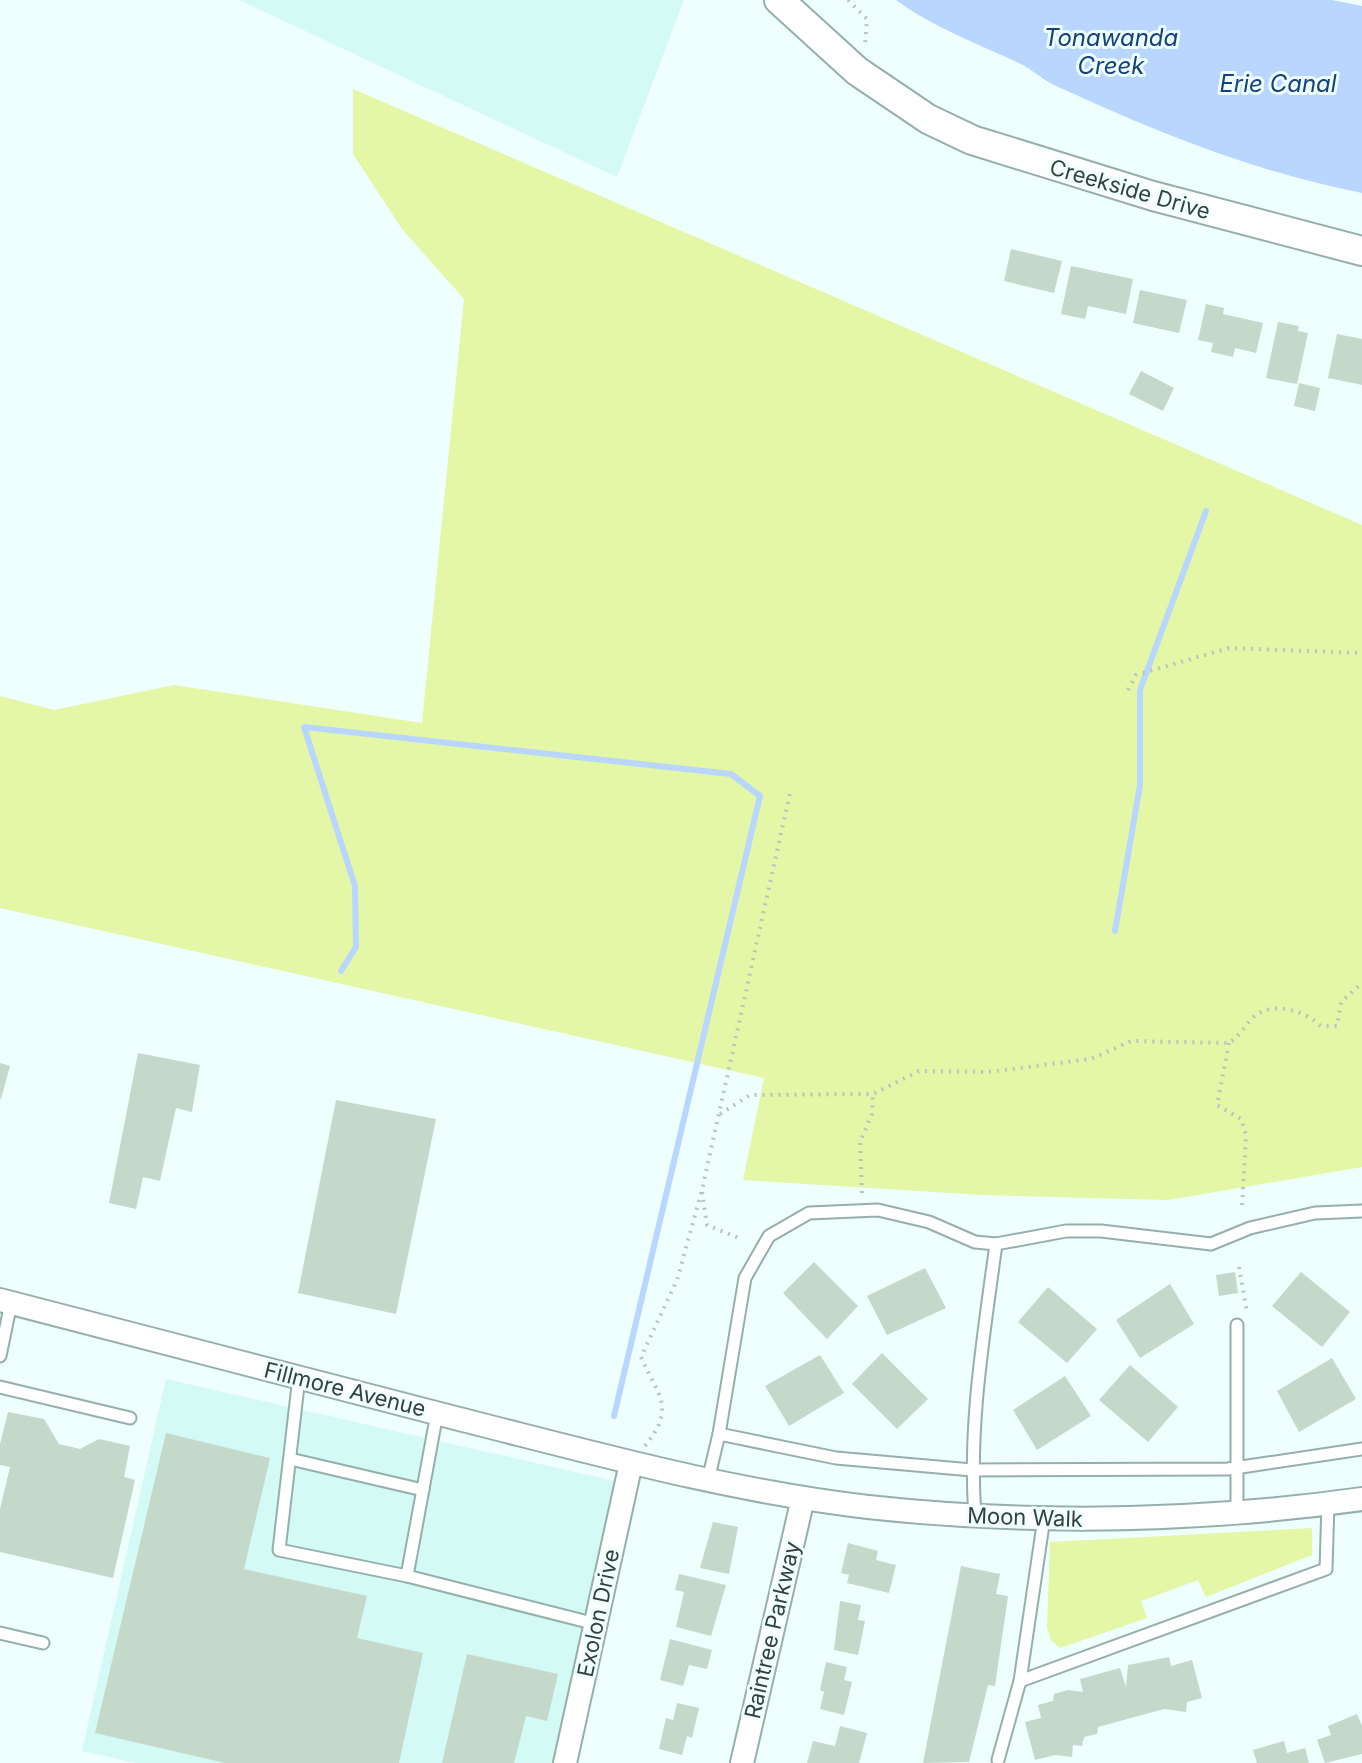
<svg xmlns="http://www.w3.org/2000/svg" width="1362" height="1763" viewBox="0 0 1362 1763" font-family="Inter,sans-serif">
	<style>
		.built { fill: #d3faf5 }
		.green { fill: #e3f7a7 }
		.water { fill: #b9d6fe }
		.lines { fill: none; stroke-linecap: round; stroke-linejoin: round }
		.stream { stroke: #b9d6fe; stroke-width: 6 }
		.building { fill: #c4d9ca }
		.service-casing { stroke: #94afac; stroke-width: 15 }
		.minor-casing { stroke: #94afac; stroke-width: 26 }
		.tertiary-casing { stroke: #94afac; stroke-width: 32 }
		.path { stroke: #b6c5c3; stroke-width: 4; stroke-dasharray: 2 6; stroke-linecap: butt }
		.service { stroke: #fff; stroke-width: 11 }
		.minor { stroke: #fff; stroke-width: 22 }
		.tertiary { stroke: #fff; stroke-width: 28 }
		.labels { text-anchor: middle; stroke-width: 6; stroke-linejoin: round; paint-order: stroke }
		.street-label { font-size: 22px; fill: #343f3e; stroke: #eefffd }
		.water-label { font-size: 24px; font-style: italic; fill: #14427b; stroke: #eefffd }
	</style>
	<rect width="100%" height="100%" fill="#eefffd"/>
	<!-- built -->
	<g class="built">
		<path d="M 239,0 L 684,0 L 617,177 Z"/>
		<path d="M 166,1379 L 628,1484 L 565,1763 L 136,1763 L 82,1751 Z"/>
	</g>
	<!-- green -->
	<g class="green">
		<path d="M 353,89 L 1362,525 L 1362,1167 L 1168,1200 L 982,1195 L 743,1180 L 764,1078 L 0,908 L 0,696 L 54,710 L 174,685 L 422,723 L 464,299 L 402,229 L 353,154 Z"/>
		<path d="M 1312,1528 L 1312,1555 L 1206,1597 L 1198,1580 L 1141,1601 L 1147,1618 L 1060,1648 L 1051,1640 L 1047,1628 L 1050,1542 Z"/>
	</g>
	<!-- water -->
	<path class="water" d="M 896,0 L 1332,0 L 1362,6 L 1362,193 C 1254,172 1151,130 1052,84 C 1041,78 1032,70 1021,64 C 979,44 934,28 896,0 Z"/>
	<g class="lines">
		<!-- stream -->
		<g class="stream">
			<path d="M 1115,931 L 1140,785 L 1140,690 L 1206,511"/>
			<path d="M 341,971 L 356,947 L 355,886 L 304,727 L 731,774 L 760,796 L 614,1416"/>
		</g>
	</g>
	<!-- building -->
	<g class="building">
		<path d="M 1011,249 L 1062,261 L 1054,293 L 1004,281 Z"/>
		<path d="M 1071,266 L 1133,279 L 1126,314 L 1088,306 L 1085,319 L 1061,314 Z"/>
		<path d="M 1140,290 L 1187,300 L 1179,333 L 1133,323 Z"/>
		<path d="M 1206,304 L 1224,308 L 1223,314 L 1263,323 L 1256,353 L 1235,348 L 1233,357 L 1211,352 L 1213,343 L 1198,340 Z"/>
		<path d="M 1278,322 L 1299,326 L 1298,331 L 1308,333 L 1297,384 L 1266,378 Z"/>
		<path d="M 1337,334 L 1362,339 L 1362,385 L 1328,378 Z"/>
		<path d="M 1141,371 L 1174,388 L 1163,411 L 1129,394 Z"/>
		<path d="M 1299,383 L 1320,388 L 1315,411 L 1294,406 Z"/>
		<path d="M 138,1053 L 200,1065 L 192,1112 L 176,1108 L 160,1181 L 143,1177 L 136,1209 L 109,1203 Z"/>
		<path d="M 0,1063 L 10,1066 L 1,1099 L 0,1098 Z"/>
		<path d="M 336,1100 L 436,1119 L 396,1314 L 298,1293 Z"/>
		<path d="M 814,1262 L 858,1306 L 827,1339 L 783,1293 Z"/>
		<path d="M 925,1268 L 946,1308 L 887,1335 L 867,1296 Z"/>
		<path d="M 1235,1272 L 1238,1293 L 1219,1296 L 1216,1275 Z"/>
		<path d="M 1301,1272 L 1350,1312 L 1322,1347 L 1272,1306 Z"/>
		<path d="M 1170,1284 L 1194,1324 L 1140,1358 L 1116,1320 Z"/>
		<path d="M 1048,1287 L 1097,1329 L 1067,1363 L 1018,1322 Z"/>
		<path d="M 882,1353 L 928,1399 L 897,1429 L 852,1384 Z"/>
		<path d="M 820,1355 L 844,1393 L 789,1426 L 765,1386 Z"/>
		<path d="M 1332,1358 L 1356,1399 L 1299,1432 L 1277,1391 Z"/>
		<path d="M 1130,1365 L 1178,1407 L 1148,1442 L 1099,1400 Z"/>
		<path d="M 1065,1376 L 1091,1416 L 1037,1450 L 1013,1410 Z"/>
		<path d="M 8,1412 L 44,1419 L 59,1444 L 80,1449 L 99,1439 L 130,1446 L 124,1477 L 135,1480 L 113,1578 L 0,1552 L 0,1509 L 10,1467 L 0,1465 L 0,1444 Z"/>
		<path d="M 166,1433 L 270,1458 L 244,1569 L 367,1596 L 357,1638 L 423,1653 L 399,1763 L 225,1763 L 95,1733 Z"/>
		<path d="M 713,1522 L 738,1527 L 729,1574 L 700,1568 Z"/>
		<path d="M 848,1543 L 878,1551 L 876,1560 L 896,1565 L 889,1593 L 847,1583 L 849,1575 L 841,1573 Z"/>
		<path d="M 961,1566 L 1000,1574 L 996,1594 L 1008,1596 L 995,1686 L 988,1685 L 969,1762 L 923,1763 Z"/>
		<path d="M 679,1574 L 726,1585 L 711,1636 L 676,1627 L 684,1592 L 675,1590 Z"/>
		<path d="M 840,1601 L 861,1605 L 858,1620 L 865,1621 L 858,1655 L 834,1650 Z"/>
		<path d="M 670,1639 L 712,1650 L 707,1669 L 689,1665 L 683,1686 L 660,1680 Z"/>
		<path d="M 467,1654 L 558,1674 L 547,1721 L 526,1716 L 514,1763 L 442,1763 Z"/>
		<path d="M 1169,1657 L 1171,1666 L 1192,1660 L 1202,1698 L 1187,1702 L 1186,1712 L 1164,1709 L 1098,1727 L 1097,1734 L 1084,1737 L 1082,1746 L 1073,1745 L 1072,1757 L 1055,1755 L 1035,1760 L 1025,1722 L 1041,1718 L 1038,1705 L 1053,1701 L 1054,1694 L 1068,1690 L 1083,1692 L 1080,1679 L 1120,1668 L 1126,1687 L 1128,1665 Z"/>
		<path d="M 826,1662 L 847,1667 L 844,1680 L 852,1682 L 844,1715 L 820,1709 L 824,1692 L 820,1690 Z"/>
		<path d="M 677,1703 L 699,1708 L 692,1738 L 687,1736 L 682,1755 L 659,1749 L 666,1718 L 673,1720 Z"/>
		<path d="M 1357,1714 L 1362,1726 L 1362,1754 L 1325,1763 L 1317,1740 L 1331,1735 L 1328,1726 Z"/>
		<path d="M 840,1726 L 867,1733 L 859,1763 L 807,1763 L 813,1741 L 835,1746 Z"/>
		<path d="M 1284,1741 L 1287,1753 L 1305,1748 L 1309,1763 L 1257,1763 L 1253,1750 Z"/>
	</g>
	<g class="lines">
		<defs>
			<g id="service">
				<path d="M 0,1356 L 11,1303"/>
				<path d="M 299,1377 L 279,1550 L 407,1576 L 437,1413"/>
				<path d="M 0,1387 L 130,1418"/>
				<path d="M 719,1434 L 745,1278 L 769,1236 L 809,1213 L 878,1210 L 929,1222 L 975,1242 L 996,1244 L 1066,1231 L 1101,1231 L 1211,1244 L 1250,1228 L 1315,1213 L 1362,1211"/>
				<path d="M 290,1459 L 423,1490"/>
				<path d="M 708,1480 L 719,1434 L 836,1458 L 972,1470 L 1228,1469 L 1362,1449"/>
				<path d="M 1237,1513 L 1237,1325"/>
				<path d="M 975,1516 C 968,1425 984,1334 996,1244"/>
				<path d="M 407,1576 L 596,1624"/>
				<path d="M 0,1633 L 43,1643"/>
				<path d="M 1020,1681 L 1326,1569 L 1328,1504"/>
				<path d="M 998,1760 L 1020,1681 L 1044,1518"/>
			</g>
			<g id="minor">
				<path d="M 0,1300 C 153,1340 306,1379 459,1419 C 594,1453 729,1491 868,1507 C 1033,1525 1198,1522 1362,1499"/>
				<path d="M 565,1763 L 631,1463"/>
				<path d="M 742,1763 L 803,1498"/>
			</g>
			<path id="tertiary" d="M 779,0 L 857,71 L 928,119 L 972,140 L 1153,196 L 1362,251"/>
		</defs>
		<!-- service casing -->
		<use href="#service" class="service-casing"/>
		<!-- minor casing -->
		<use href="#minor" class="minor-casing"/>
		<!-- tertiary casing -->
		<use href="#tertiary" class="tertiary-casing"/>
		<!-- path -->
		<g class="path">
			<path d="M 848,0 L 867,19 L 865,45"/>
			<path d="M 1128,690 L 1136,675 L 1229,648 L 1362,653"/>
			<path d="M 1229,1043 L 1217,1105 L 1241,1119 L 1246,1135 L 1242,1207"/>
			<path d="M 720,1114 L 750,1095 L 873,1094 L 919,1071 L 988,1072 L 1091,1059 L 1131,1041 L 1229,1043 C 1240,1036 1246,1023 1256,1015 C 1275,1001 1307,1012 1321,1026 L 1337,1026 L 1341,1002 L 1362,983"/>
			<path d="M 702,1192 L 707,1225 L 741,1239"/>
			<path d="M 862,1193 L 860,1142 L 872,1114 L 873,1094"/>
			<path d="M 1239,1267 L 1247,1312"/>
			<path d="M 645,1446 C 676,1407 659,1398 641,1357 L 677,1280 L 702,1190 L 790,793"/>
		</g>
		<!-- service -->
		<use href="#service" class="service"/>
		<!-- minor -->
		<use href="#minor" class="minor"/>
		<!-- tertiary -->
		<use href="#tertiary" class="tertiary"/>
	</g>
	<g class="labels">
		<!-- street labels -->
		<g class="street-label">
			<text transform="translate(1130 189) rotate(16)" y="8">Creekside Drive</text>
			<text transform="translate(345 1389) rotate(14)" y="8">Fillmore Avenue</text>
			<text transform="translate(1025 1517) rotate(2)" y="8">Moon Walk</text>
			<text transform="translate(598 1613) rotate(-78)" y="8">Exolon Drive</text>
			<text transform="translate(772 1630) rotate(-77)" y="8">Raintree Parkway</text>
		</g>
		<!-- water labels -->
		<g class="water-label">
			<text x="1111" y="46">Tonawanda<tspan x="1111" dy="28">Creek</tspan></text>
			<text x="1278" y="92">Erie Canal</text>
		</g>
	</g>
</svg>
